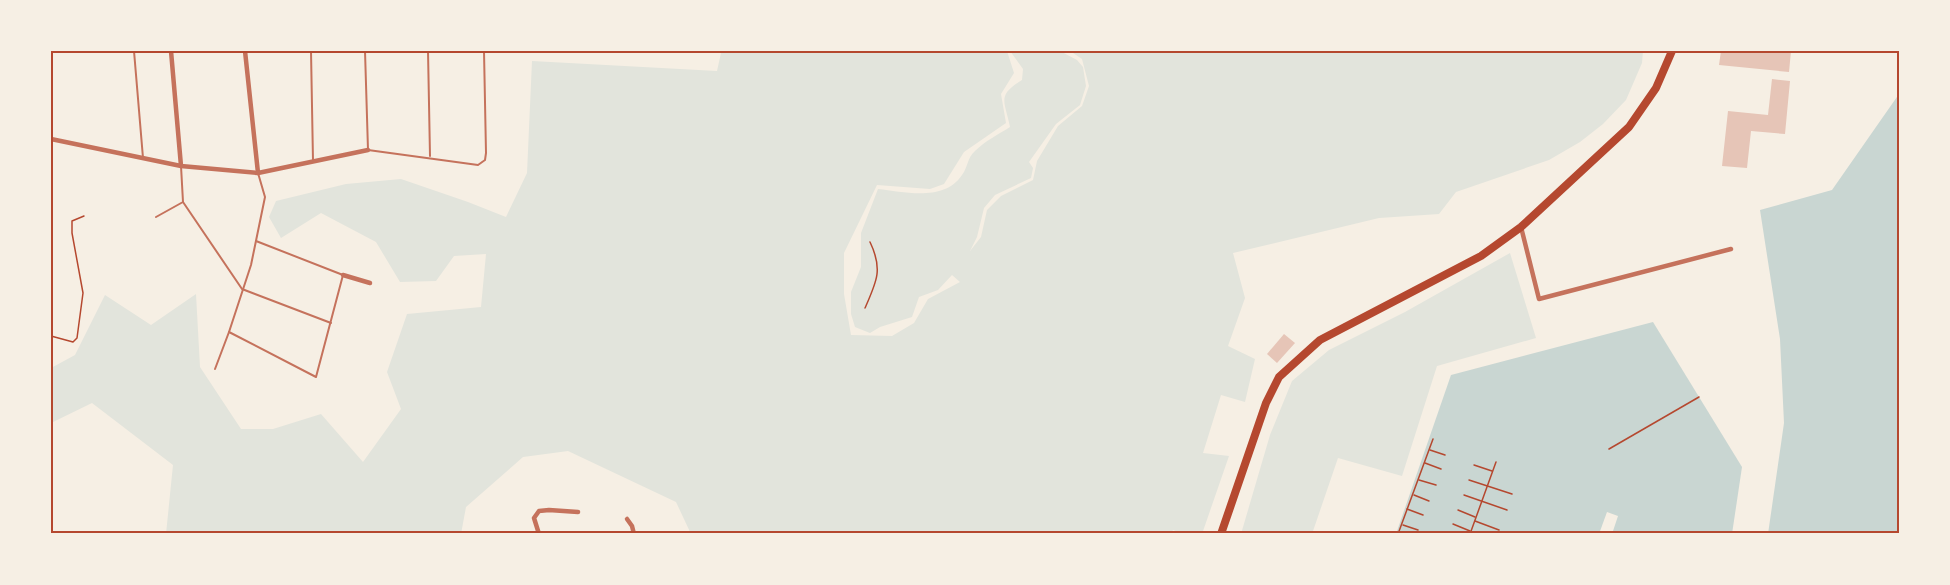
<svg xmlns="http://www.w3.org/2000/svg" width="1950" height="585" viewBox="0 0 1950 585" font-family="'Roboto Condensed',sans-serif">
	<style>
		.green { fill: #e2e4dc }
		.water { fill: #c9d6d2 }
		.pier { fill: #f6efe4 }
		.building { fill: #e6c5b7 }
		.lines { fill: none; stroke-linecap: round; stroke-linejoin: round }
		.path { stroke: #b5482f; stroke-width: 1.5 }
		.service { stroke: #c5725c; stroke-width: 2 }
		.minor { stroke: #c5725c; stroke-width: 4.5 }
		.primary { stroke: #b5482f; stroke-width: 8 }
		.neatline { fill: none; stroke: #b5482f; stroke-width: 2 }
	</style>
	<rect width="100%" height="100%" fill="#f6efe4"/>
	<!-- green -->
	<g class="green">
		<path d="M 700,51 L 955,51 L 967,53 L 971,51 L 1007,51 L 1014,73 L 1001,94 L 1006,123 L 964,152 L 944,184 L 930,189 L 877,185 L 844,253 L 844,294 L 851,335 L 892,336 L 914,323 L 928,299 L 960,282 L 952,275 L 938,290 L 919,297 L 912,317 L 880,327 L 870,333 L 855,327 L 851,314 L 851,292 L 861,267 L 861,233 L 878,189 C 905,192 944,202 962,175 C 968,167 967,158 975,151 C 985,141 999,134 1010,127 C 1005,101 996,96 1022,80 L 1023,69 L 1010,51 L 1060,51 L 1077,60 L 1083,67 L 1086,86 L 1080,105 L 1056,124 L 1029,162 L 1033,168 L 1031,178 L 995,195 L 984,208 L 977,237 L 970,251 L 981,237 L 987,210 L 1001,196 L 1033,180 L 1037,161 L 1058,126 L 1082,106 L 1089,86 L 1082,59 L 1070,51 L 1643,51 L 1642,63 L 1626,100 L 1603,124 L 1580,142 L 1549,160 L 1456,192 L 1439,214 L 1379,218 L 1233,253 L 1245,298 L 1228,346 L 1255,359 L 1245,402 L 1221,395 L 1203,453 L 1229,456 L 1202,534 L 1183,534 L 1173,530 L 1171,534 L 691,534 L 676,502 L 568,451 L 523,457 L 466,507 L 461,534 L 166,534 L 173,465 L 92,403 L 51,423 L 51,368 L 75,355 L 105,295 L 151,325 L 196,294 L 200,367 L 241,429 L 273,429 L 321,414 L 363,462 L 401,409 L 387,372 L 407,314 L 481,307 L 486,254 L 454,256 L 436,281 L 400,282 L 376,242 L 321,213 L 281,238 L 269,217 L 276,201 L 346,184 L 401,179 L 468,202 L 506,217 L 527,173 L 532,61 L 717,71 L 721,53 Z"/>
		<path d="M 1510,253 L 1536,338 L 1437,366 L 1402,476 L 1338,458 L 1312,534 L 1241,534 L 1270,435 L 1292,381 L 1329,350 L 1405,312 Z"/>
	</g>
	<!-- water -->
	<g class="water">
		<path d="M 1899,94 L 1899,534 L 1768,534 L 1784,423 L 1780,339 L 1760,210 L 1832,190 Z"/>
		<path d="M 1653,322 L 1742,467 L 1732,534 L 1396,534 L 1451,375 Z"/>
	</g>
	<!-- pier -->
	<path class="pier" d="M 1607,512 L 1618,516 L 1612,534 L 1599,534 Z"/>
	<!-- building -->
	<g class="building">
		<path d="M 1721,51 L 1791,51 L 1789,72 L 1719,65 Z"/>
		<path d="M 1772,79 L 1790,81 L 1785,134 L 1751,131 L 1747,168 L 1722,166 L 1728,111 L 1768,115 Z"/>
		<path d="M 1284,334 L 1295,343 L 1277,363 L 1267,354 Z"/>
	</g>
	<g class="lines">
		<!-- path -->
		<g class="path">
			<path d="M 865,308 C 877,281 883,269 870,242"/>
			<path d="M 51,336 L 73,342 L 77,338 L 83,293 L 72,233 L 72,221 L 84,216"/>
			<path d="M 1609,449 L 1699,397"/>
			<path d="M 1430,450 L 1445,455"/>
			<path d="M 1425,463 L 1441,469"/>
			<path d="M 1474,465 L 1492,471"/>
			<path d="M 1419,480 L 1436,485"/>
			<path d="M 1469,480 L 1512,494"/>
			<path d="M 1414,495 L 1429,501"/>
			<path d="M 1464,495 L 1507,510"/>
			<path d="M 1407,509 L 1423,515"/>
			<path d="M 1458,510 L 1475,517"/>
			<path d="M 1475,521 L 1499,530"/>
			<path d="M 1453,524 L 1470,531"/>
			<path d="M 1403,525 L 1418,530"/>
			<path d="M 1398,534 L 1433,439"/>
			<path d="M 1470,534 L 1496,462"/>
		</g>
		<!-- service -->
		<g class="service">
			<path d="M 134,51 L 143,158"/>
			<path d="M 311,51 L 313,161"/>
			<path d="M 365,51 L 368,150 L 478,165 L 485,160 L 486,153 L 484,51"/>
			<path d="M 428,51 L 430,156"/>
			<path d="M 181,166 L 183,202 L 242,289 L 331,323"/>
			<path d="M 156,217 L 183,202"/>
			<path d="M 229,332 L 251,265 L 265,197 L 258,173"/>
			<path d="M 215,369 L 229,332 L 316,377 L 343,275 L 256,241"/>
		</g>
		<!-- minor -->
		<g class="minor">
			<path d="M 171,51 L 181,166"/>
			<path d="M 245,51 L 258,173"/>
			<path d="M 51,139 L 181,166 L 258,173 L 368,150"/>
			<path d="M 1521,227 L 1539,299 L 1731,249"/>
			<path d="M 343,275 L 370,283"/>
			<path d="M 627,519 L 632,526 L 634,534"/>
			<path d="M 539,534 L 534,518 L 539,511 L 549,510 L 578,512"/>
		</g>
		<!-- primary -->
		<path class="primary" d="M 1221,534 L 1266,403 L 1279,377 L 1320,340 L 1481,256 L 1521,227 L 1629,127 L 1656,88 L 1672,51"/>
	</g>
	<!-- border -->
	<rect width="1950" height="585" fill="none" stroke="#f6efe4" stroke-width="105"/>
	<rect x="52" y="52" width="1846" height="480" class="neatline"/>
</svg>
